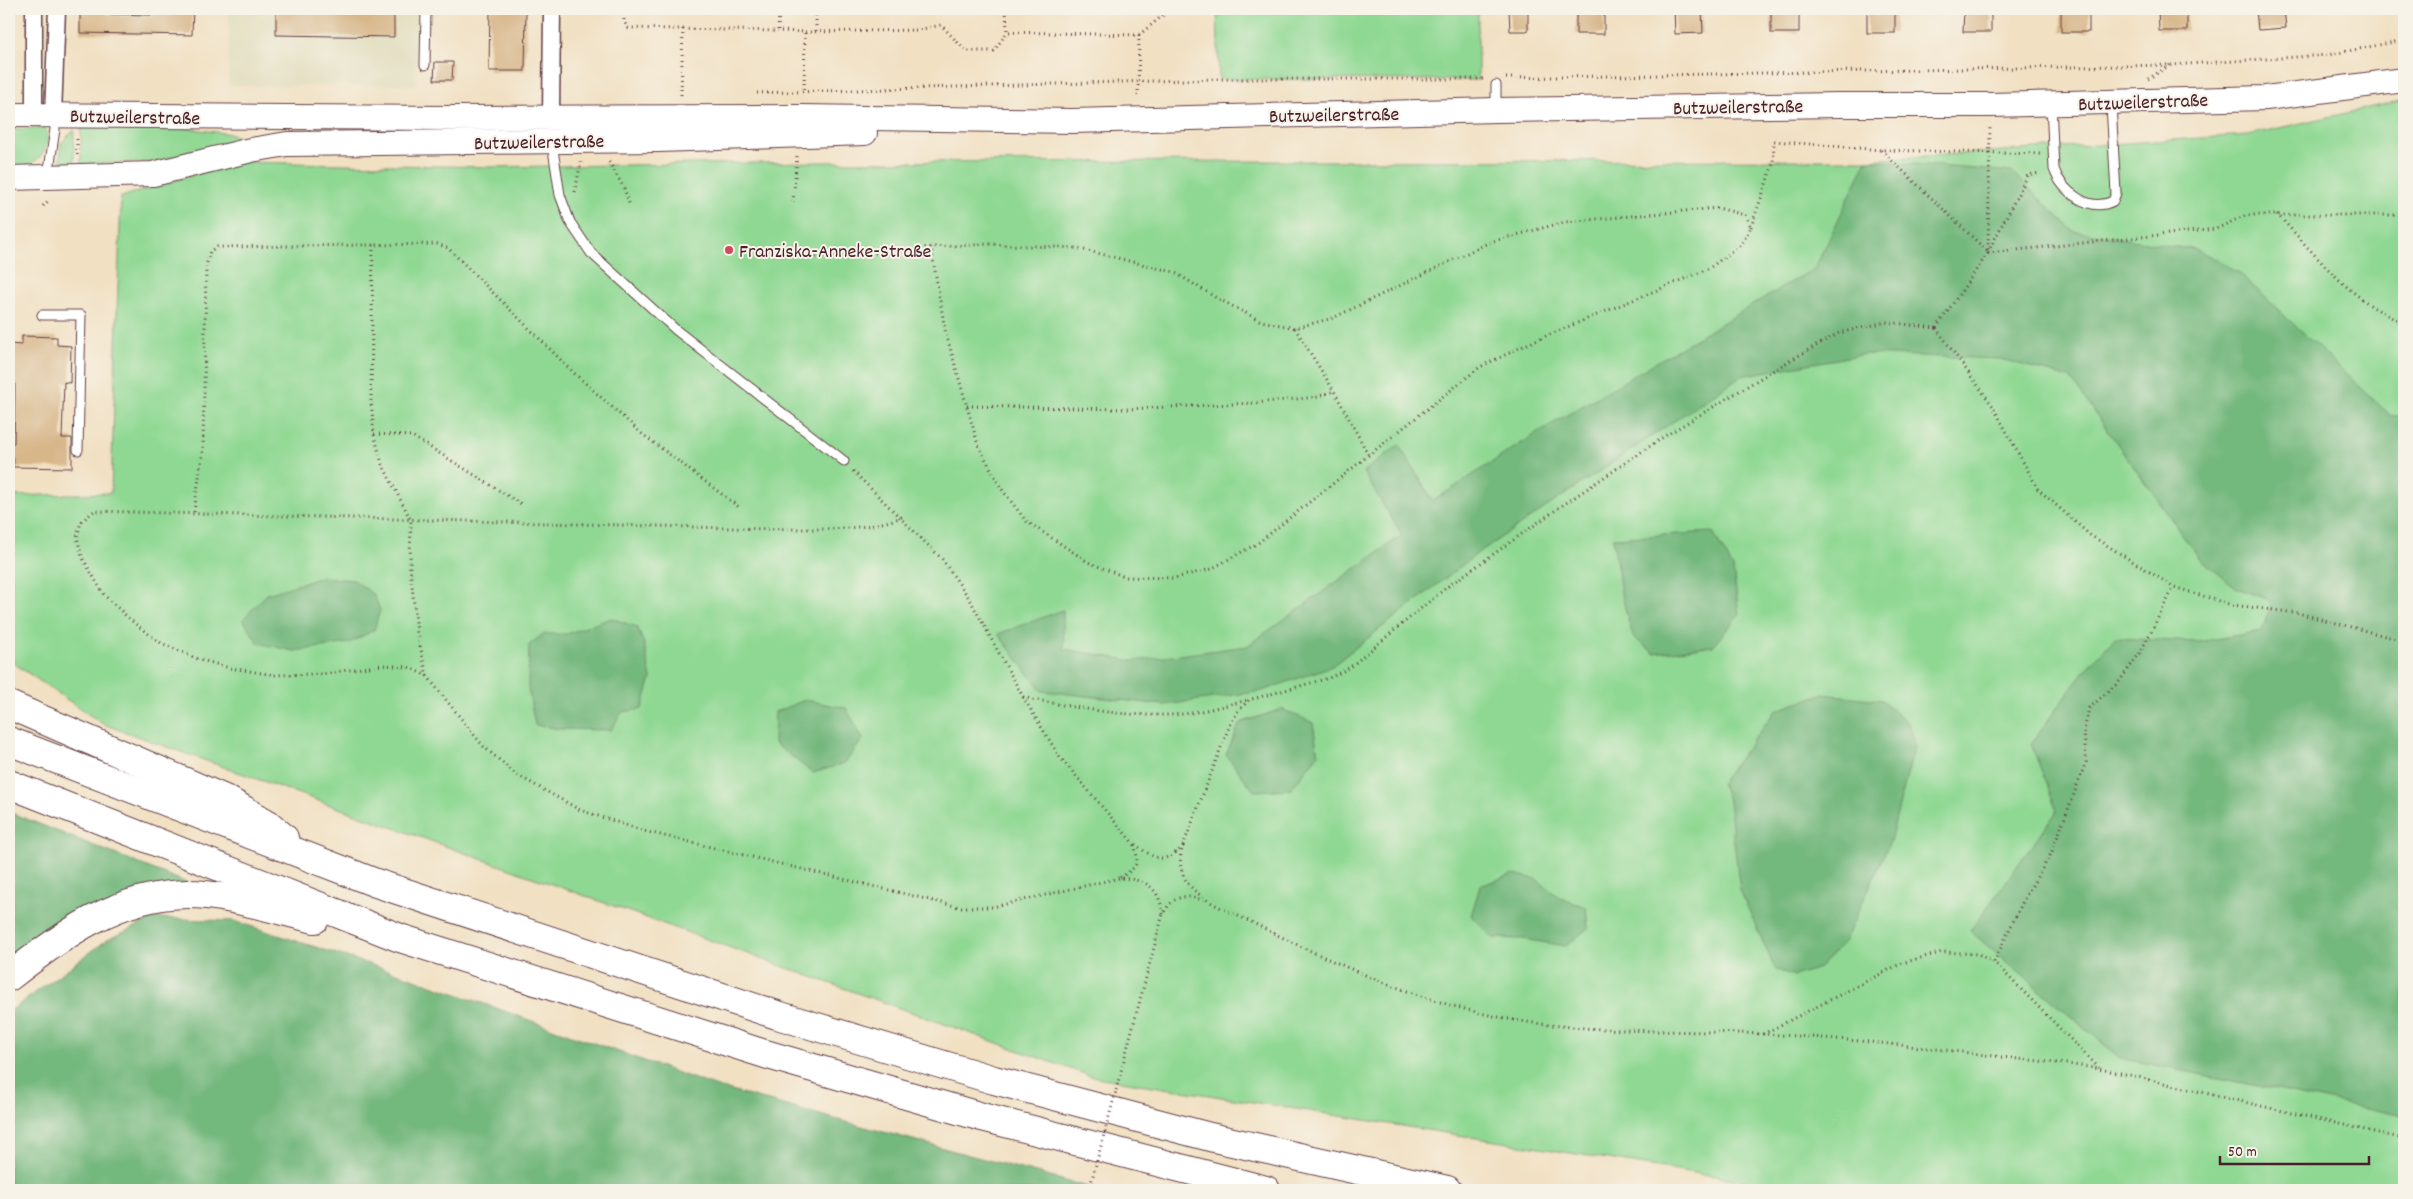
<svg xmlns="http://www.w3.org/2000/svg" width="2413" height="1199" viewBox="0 0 2413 1199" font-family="Dekko,sans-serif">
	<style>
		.built { fill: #e0dcbb }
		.green { fill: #8fd893; stroke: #6c7c5f }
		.forest { fill: #73b87d; stroke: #5e6c54 }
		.building { fill: #d7b689 }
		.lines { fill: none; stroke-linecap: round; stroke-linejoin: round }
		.service-casing { stroke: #633c42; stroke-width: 11 }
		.minor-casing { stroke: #633c42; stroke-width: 19 }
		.secondary-casing { stroke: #633c42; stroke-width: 26 }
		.motorway-casing { stroke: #633c42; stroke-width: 30 }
		.path { stroke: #633c42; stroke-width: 3; stroke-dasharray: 1 4; stroke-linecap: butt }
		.service { stroke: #fff; stroke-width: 9 }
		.minor { stroke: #fff; stroke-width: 16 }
		.secondary { stroke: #fff; stroke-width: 24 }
		.motorway { stroke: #fff; stroke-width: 28 }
		.path-bridge { stroke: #633c42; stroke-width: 3; stroke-dasharray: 1 4; stroke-linecap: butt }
		.poi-dot { fill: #d1495b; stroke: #f7f3e8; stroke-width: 2 }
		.labels { text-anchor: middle; stroke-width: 4; stroke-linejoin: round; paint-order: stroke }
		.street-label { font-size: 20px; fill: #4a1f2b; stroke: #f7f3e8 }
		.poi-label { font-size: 20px; fill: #4a1f2b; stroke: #f7f3e8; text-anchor: start }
	</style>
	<rect width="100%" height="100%" fill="#f7f3e8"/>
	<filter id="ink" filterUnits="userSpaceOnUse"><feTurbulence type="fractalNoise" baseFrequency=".02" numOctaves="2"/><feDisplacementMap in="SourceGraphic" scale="10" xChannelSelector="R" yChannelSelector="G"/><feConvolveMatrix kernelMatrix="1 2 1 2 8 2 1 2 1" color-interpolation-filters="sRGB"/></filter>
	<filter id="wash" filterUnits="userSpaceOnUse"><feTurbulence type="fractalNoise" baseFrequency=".0096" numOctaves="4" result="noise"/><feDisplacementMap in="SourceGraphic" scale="20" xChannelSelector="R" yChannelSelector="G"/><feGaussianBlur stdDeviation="1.12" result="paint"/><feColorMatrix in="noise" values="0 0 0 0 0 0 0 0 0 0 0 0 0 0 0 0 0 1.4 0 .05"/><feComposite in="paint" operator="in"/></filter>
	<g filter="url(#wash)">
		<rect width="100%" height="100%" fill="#f1e0c2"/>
		<!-- built -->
		<path class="built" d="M 229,9 L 418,9 L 416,85 L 228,86 Z"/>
		<!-- green -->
		<g class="green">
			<path d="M 1217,9 L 1478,9 L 1478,80 L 1219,79 Z"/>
			<path d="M 2404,100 L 2404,1190 L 1801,1190 L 1090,1076 L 103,724 L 9,660 L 9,496 L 111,493 L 121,197 L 236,162 L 491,167 L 820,162 L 1867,160 L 2248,135 Z"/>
			<path d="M 81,127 L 177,127 L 232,134 L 238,137 L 231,142 L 155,162 L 81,164 Z"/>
			<path d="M 45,128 C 54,141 40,163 25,166 C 20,167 14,166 9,166 L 9,129 Z"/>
			<path d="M 74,130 L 74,164 L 60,164 L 61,143 Z"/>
		</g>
		<!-- forest -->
		<g class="forest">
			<path d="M 1867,160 L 2012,172 L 2073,231 L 2198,250 L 2237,271 L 2391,416 L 2404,416 L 2404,1116 L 2120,1058 L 1970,931 L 2057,811 L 2031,744 L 2083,672 L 2115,638 L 2198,642 L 2262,631 L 2272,601 L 2237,588 L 2200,559 L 2070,378 L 2001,359 L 1864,354 L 1741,376 L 1478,553 L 1332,666 L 1262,691 L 1164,705 L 1042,691 L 998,634 L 1063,610 L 1064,649 L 1134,661 L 1247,646 L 1402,535 L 1363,472 L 1399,445 L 1433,501 L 1540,431 L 1815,268 Z"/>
			<path d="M 1713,532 L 1733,568 L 1739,615 L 1713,646 L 1654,653 L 1633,637 L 1621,593 L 1613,538 Z"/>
			<path d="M 322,577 L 354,580 L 374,595 L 380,610 L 374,630 L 349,643 L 294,651 L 258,643 L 243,619 L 267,594 Z"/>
			<path d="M 611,618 L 637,627 L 644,644 L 651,678 L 642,709 L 622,712 L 611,730 L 562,729 L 535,725 L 528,688 L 529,645 L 543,634 L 567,634 Z"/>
			<path d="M 1822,694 L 1882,700 L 1908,723 L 1915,745 L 1890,841 L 1845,941 L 1819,968 L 1794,976 L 1775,969 L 1740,890 L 1729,802 L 1721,783 L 1775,711 Z"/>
			<path d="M 805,700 L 846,708 L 863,739 L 845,763 L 813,773 L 774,743 L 775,712 Z"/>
			<path d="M 1282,709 L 1313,723 L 1318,755 L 1291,789 L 1254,791 L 1226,755 L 1240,723 Z"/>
			<path d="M 9,812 L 190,884 L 9,965 Z"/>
			<path d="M 1513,874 L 1536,879 L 1560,898 L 1586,907 L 1588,928 L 1566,946 L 1523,939 L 1493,938 L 1471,916 L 1480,886 Z"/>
			<path d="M 154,918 L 234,921 L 409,977 L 720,1088 L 1099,1190 L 9,1190 L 9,1012 L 107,940 Z"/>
		</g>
		<g id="blocks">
			<!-- building -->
			<g class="building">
				<path d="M 80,9 L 106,9 L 106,14 L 152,15 L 152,9 L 193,9 L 192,35 L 80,33 Z"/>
				<path d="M 276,9 L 394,9 L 394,37 L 276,35 Z"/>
				<path d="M 490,9 L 526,9 L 525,71 L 489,71 Z"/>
				<path d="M 1509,9 L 1528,9 L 1528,31 L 1510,31 Z"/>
				<rect x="1576" y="9" width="28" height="25"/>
				<path d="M 1674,9 L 1702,9 L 1703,33 L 1675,34 Z"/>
				<rect x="1771" y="9" width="28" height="24"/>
				<rect x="1867" y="9" width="28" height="24"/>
				<path d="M 1964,9 L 1991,9 L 1991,32 L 1963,32 Z"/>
				<rect x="2061" y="9" width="28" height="23"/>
				<path d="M 2158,9 L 2187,9 L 2187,31 L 2159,31 Z"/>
				<path d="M 2256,9 L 2284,9 L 2286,28 L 2258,30 Z"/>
				<path d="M 435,62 L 453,62 L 452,80 L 434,80 Z"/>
				<path d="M 22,336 L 57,337 L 57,345 L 71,346 L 70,383 L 64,382 L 62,438 L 72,438 L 72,468 L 13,467 L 14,459 L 9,459 L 9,443 L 14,443 L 15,381 L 9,381 L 9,344 L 22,345 Z"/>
			</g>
		</g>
	</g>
	<g filter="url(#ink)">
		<use href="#blocks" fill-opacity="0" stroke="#633c42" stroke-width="1"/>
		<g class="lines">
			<defs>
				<g id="service">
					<path d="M 425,65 L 426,9"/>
					<path d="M 2051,104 L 2054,169 C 2062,192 2090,213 2113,201 L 2116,193 L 2111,104"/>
					<path d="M 1496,109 L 1496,85"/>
					<path d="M 552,143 L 560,195 L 570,222 L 591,253 L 676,330 L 844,461"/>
					<path d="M 48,176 L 55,129 L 54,117"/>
					<path d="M 42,315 L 81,315 L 78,450"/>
				</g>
				<g id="minor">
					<path d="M 34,114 L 34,9"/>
					<path d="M 53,115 L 57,9"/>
					<path d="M 551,117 L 552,9"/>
				</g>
				<g id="secondary">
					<path d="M 9,115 L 450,118 L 801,117 L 1072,121 L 1496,110 L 1839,105 L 1990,105 L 2266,98 L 2404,80"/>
					<path d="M 9,178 L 153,174 L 251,150 L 287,144 L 659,140 L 865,133"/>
				</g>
				<g id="motorway">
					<path d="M 9,705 L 227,800 L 268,824 L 284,838"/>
					<path d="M 9,741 L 376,883 L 777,1015 L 994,1080 L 1210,1137 L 1447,1190"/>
					<path d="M 9,784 L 400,938 L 765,1054 L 982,1117 L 1266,1190"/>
					<path d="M 9,977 C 61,936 118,894 188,894 C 228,894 275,910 315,919"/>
				</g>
			</defs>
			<!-- service casing -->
			<use href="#service" class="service-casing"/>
			<!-- minor casing -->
			<use href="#minor" class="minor-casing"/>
			<!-- secondary casing -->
			<use href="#secondary" class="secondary-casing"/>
			<!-- motorway casing -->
			<use href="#motorway" class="motorway-casing"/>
			<!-- path -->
			<g class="path">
				<path d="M 624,9 L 624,22 L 628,28 L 778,31"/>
				<path d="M 779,9 L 778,31 L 805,32 L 804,92"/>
				<path d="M 1006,9 L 1007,32 L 1139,35 L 1138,98"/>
				<path d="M 816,31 L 816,9"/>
				<path d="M 805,32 L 918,30 L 941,25 L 966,51 L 994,51 L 1007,32"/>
				<path d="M 1139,35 L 1167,12 L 1167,9"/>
				<path d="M 1506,78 L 2171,65 L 2328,55 L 2404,40"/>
				<path d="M 2148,79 L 2170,65"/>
				<path d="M 757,93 L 1219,79 L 1483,79"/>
				<path d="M 681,95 L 683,29"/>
				<path d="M 1881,150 L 1988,252"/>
				<path d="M 77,155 L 77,136"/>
				<path d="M 609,162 L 624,188 L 630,206"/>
				<path d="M 575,192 L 581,162"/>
				<path d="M 793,202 L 797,156"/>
				<path d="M 43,206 L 50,199"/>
				<path d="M 2277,214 C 2316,255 2351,302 2404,323"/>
				<path d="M 1751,227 L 1773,164 L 1774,141 L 1881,150 L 2040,154"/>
				<path d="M 373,245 L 371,400 L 374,434 L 382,464 L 411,520 L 410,567 L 417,632 L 427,676"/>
				<path d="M 1988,252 L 2028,175 L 2040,173"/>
				<path d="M 1988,253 L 2216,229 L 2246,215 L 2404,215"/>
				<path d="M 811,259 L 821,255 L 838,257 L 931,247 L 988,244 L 1076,248 L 1174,272 L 1215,297 L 1261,321 L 1295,328 L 1333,318 L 1490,242 L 1565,222 L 1718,208 L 1745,215 L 1751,227 L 1741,245 L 1708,269 L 1536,340 L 1480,367 L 1258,543 L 1211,569 L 1175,578 L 1125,577 L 1088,562 L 1026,521 L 1001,488 L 978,445 L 945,330 L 931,247"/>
				<path d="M 1295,328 L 1334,391 L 1368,454"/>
				<path d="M 1936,328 L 1992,405 L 2038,489 L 2090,535 L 2174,587 L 2232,605 L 2298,613 L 2404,641"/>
				<path d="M 967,406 L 1127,409 L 1255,403 L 1317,397 L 1334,391"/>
				<path d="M 374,434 L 412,436 L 521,504"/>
				<path d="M 853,471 L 942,559 L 969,598 L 1023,697 L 1059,756 L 1133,843"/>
				<path d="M 194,512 L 203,450 L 206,266 L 210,251 L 217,247 L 437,244 L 448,248 L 575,374 L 641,433 L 740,508"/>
				<path d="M 902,517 C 859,533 813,528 768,529 L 94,511 L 81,522 L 77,537 L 82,557 L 104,595 L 134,623 L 161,643 L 198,659 L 230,668 L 274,675 L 322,674 L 382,665 L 408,667 L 427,676 L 483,746 L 517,775 L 580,810 L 644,831 L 959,907 L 993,907 L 1119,878"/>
				<path d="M 1023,697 C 1070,707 1117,716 1166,715 C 1193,715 1222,706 1248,700"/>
				<path d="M 1183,846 L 1229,727 L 1238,711 L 1249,700 L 1329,678 L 1349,668 L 1447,587 L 1560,507 L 1665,436 L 1789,361 L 1839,333 L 1886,322 L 1936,328 L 1988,253 L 1990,126"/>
				<path d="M 1163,914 C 1159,886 1145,879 1119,878 C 1137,868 1141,863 1133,843 C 1153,857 1163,867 1183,846 C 1168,891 1221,907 1253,923 C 1341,967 1436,1010 1534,1023 C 1610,1033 1686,1030 1762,1034 C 1842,1038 1923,1047 2002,1057 C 2034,1061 2067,1063 2099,1069 C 2133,1075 2167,1084 2201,1092 C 2269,1108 2336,1123 2404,1139"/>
				<path d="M 1994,962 L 2025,897 L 2051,854 L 2086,762 L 2084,730 L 2089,708 L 2118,683 L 2140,653 L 2174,587"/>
				<path d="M 1763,1034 L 1902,963 L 1943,952 L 1978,954 L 1994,962 L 2099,1068"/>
				<path d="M 1116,1090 L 1163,914 C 1174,894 1186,894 1205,901"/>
			</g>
			<!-- service -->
			<use href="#service" class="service"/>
			<!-- minor -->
			<use href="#minor" class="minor"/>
			<!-- secondary -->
			<use href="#secondary" class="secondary"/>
			<!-- motorway -->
			<use href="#motorway" class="motorway"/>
			<!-- path-bridge -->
			<path class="path-bridge" d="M 1089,1190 L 1116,1091"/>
		</g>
	</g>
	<!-- markers -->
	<circle class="poi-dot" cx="729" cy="250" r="5"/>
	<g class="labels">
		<!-- street labels -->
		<g class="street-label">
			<text transform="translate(2143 101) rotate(-2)" y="7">Butzweilerstraße</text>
			<text transform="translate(1738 106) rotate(-1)" y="7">Butzweilerstraße</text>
			<text transform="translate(1334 114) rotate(-1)" y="7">Butzweilerstraße</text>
			<text transform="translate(135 116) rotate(1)" y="7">Butzweilerstraße</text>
			<text transform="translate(539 141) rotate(-1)" y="7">Butzweilerstraße</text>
		</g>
		<!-- poi labels -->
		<g class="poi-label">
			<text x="739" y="257">Franziska-Anneke-Straße</text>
		</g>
	</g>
	<!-- margin -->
	<rect width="2413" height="1199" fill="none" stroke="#f7f3e8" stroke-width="30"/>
	<!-- scale -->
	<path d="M2220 1156v8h149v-8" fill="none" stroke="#4a1f2b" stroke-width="2.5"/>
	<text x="2228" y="1156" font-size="15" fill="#4a1f2b" stroke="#f7f3e8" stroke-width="4" paint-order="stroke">50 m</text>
</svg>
